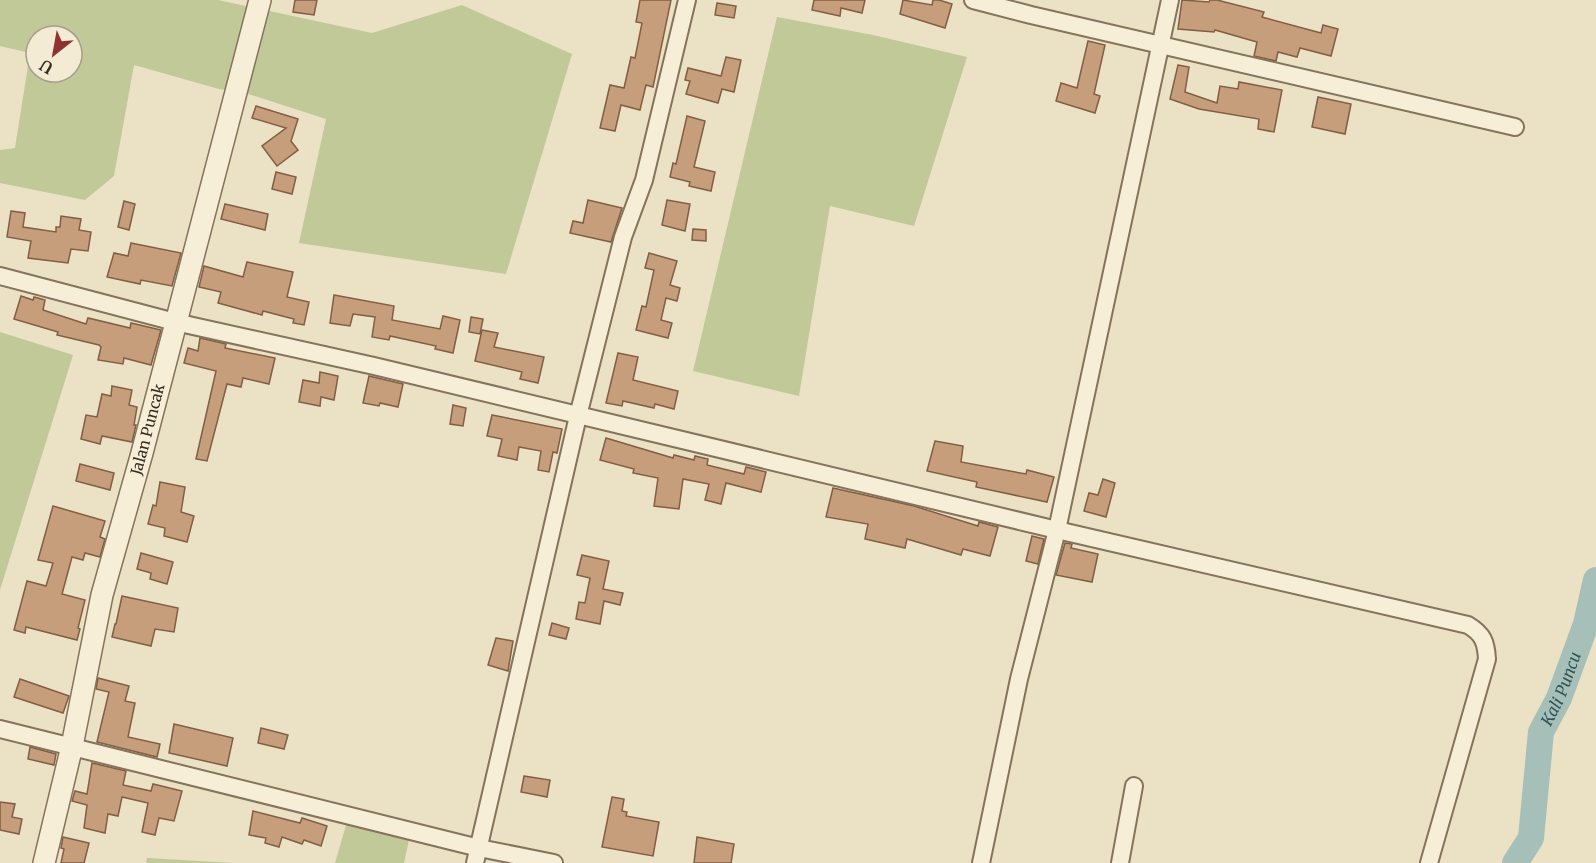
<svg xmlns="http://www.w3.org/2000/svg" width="1596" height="863" viewBox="0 0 1596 863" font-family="Merriweather,serif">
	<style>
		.green { fill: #c1c999; fill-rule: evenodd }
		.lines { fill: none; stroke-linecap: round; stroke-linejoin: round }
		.river { stroke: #a6bfb8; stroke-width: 26 }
		.building { fill: #c79e7c; stroke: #825e43; stroke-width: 1.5 }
		.minor-casing { stroke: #85735c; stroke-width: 20 }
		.tertiary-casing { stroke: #85735c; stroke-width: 24 }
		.minor { stroke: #f7eed7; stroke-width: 16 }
		.tertiary { stroke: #f7eed7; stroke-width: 21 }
		.labels { text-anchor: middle; stroke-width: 5; stroke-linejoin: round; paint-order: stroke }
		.street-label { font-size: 15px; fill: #362b1f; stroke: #f3ebd3 }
		.water-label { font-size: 16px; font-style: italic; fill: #2f5453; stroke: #f3ebd3 }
	</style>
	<rect width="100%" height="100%" fill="#ebe1c4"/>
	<!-- green -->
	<g class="green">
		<path d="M 0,0 L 218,0 L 372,33 L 462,5 L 572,54 L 506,274 L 299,243 L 326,119 L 242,92 L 219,89 L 134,65 L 114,176 L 85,200 L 0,183 L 0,150 L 15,148 L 30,53 L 0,46 ZM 36,36 L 72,36 L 72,72 L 36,72 Z"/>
		<path d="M 777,17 L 873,35 L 967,57 L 914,226 L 830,206 L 799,396 L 693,371 Z"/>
		<path d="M 0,332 L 73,355 L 0,590 Z"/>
		<path d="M 349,815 L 412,826 L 404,863 L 335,863 Z"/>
		<path d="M 147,858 L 234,863 L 146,863 Z"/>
	</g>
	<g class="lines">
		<!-- river -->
		<path class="river" id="s1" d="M 1515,863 L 1531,838 L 1541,732 L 1559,698 L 1586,624 L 1596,580"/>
	</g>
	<!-- building -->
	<g class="building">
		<path d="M 295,0 L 317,0 L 314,15 L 293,12 Z"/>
		<path d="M 640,0 L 671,0 L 653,87 L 646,85 L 640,110 L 621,105 L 615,131 L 600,128 L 610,85 L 624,88 L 631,57 L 635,58 L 642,23 L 636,22 Z"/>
		<path d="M 814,0 L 865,0 L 862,13 L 841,8 L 840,16 L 812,10 Z"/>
		<path d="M 903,0 L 932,5 L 933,0 L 939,0 L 952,4 L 945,28 L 900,14 Z"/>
		<path d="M 1182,0 L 1209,2 L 1210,0 L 1217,0 L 1264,12 L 1262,17 L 1321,33 L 1323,25 L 1338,29 L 1331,56 L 1300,48 L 1297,57 L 1278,52 L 1276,61 L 1254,56 L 1257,42 L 1215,30 L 1214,32 L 1178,29 Z"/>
		<path d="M 717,3 L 736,6 L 734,18 L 715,15 Z"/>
		<path d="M 1088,41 L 1105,45 L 1094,94 L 1100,96 L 1095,113 L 1056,101 L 1061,83 L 1077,88 Z"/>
		<path d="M 726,57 L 741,60 L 734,92 L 722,89 L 718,103 L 686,94 L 690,81 L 685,80 L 688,68 L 721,76 Z"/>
		<path d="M 1178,65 L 1189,67 L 1185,92 L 1217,103 L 1220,86 L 1238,89 L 1239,82 L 1282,90 L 1274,132 L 1258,129 L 1259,119 L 1199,109 L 1170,99 Z"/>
		<path d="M 1318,97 L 1351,104 L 1345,134 L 1312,127 Z"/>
		<path d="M 256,106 L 298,119 L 291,141 L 298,150 L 277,166 L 262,146 L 286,128 L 252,118 Z"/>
		<path d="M 687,116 L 705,121 L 694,167 L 715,172 L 711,191 L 689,186 L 690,182 L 670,177 L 673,163 L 676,164 Z"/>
		<path d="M 276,172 L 296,177 L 292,194 L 272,189 Z"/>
		<path d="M 588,200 L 622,208 L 611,242 L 570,233 L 573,221 L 583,223 Z"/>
		<path d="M 667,200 L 690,204 L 685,231 L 662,225 Z"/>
		<path d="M 124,201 L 135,204 L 129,230 L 118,227 Z"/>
		<path d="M 225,204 L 268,214 L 265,230 L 221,219 Z"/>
		<path d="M 11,211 L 25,213 L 23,227 L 56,232 L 56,227 L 60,227 L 61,216 L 81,219 L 79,230 L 91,232 L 88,251 L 71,249 L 68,263 L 28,258 L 31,241 L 7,237 Z"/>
		<path d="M 693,229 L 706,230 L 706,241 L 692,240 Z"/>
		<path d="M 131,243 L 181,253 L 172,286 L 141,280 L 140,284 L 107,277 L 114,253 L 128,256 Z"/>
		<path d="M 649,253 L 677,261 L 670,285 L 680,288 L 677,301 L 666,298 L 661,320 L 672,323 L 668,338 L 636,330 L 642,306 L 646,307 L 654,270 L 645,268 Z"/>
		<path d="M 247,262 L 293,272 L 287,297 L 309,302 L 304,325 L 293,323 L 294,319 L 263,311 L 262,315 L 218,303 L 221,292 L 199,287 L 204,266 L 243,277 Z"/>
		<path d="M 334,295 L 394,306 L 392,320 L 440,329 L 443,316 L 460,320 L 453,353 L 435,349 L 436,346 L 390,336 L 389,340 L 372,337 L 375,317 L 353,314 L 350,326 L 330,323 Z"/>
		<path d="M 21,296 L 33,300 L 34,297 L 45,300 L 43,310 L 86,324 L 88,318 L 130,328 L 131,323 L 161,330 L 151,365 L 124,358 L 123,364 L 98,360 L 101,347 L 99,345 L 57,335 L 58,332 L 14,319 Z"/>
		<path d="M 471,317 L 483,319 L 480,334 L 469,332 Z"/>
		<path d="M 482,330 L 498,333 L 494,347 L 544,357 L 538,383 L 520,379 L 522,372 L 475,361 Z"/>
		<path d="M 200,338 L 226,344 L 225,348 L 275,358 L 269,384 L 243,378 L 241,387 L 227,384 L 207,461 L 196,459 L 216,371 L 184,363 L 188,348 L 198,351 Z"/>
		<path d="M 618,353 L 638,357 L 633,380 L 678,391 L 674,409 L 655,404 L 654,408 L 623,401 L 622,406 L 606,403 Z"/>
		<path d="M 320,372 L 338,376 L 334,400 L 321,397 L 320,406 L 299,402 L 303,380 L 319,383 Z"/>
		<path d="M 369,376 L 403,384 L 398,407 L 380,403 L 379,406 L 363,403 Z"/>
		<path d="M 112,386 L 132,390 L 129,405 L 137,407 L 134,425 L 136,425 L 132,442 L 102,436 L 100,444 L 81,439 L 86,415 L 97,417 L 102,394 L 111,396 Z"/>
		<path d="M 453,405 L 466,408 L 463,426 L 450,424 Z"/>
		<path d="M 492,415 L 562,429 L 557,453 L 553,452 L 549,472 L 538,470 L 541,451 L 519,447 L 517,460 L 498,456 L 502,439 L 487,436 Z"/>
		<path d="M 606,438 L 673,458 L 674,455 L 694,460 L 695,456 L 708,459 L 707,465 L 744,474 L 746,467 L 766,472 L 761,492 L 726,483 L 721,504 L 705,500 L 709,484 L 683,479 L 679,509 L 654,506 L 658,478 L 633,473 L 634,469 L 600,460 Z"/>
		<path d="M 935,441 L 963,446 L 961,462 L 1026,474 L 1027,470 L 1054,477 L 1047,502 L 976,487 L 977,482 L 927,471 Z"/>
		<path d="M 80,464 L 114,473 L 110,490 L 76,481 Z"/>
		<path d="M 1103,479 L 1115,483 L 1106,517 L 1084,511 L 1089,493 L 1098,495 Z"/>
		<path d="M 160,482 L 185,487 L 181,512 L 194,516 L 187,542 L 164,536 L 165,528 L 148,524 L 153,505 L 156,506 Z"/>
		<path d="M 833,488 L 914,506 L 978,526 L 979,522 L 998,527 L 990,556 L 963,549 L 961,555 L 907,539 L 905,548 L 865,539 L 868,524 L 826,517 Z"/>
		<path d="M 53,506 L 105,521 L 100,537 L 105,539 L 100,557 L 85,553 L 83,560 L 72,557 L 62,594 L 85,600 L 78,628 L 80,629 L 77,640 L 26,627 L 25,633 L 14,630 L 27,581 L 46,586 L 53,563 L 38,560 Z"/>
		<path d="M 1032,536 L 1044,539 L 1038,564 L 1026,561 Z"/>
		<path d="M 1065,543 L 1072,544 L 1071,548 L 1098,554 L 1092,582 L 1056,575 Z"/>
		<path d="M 141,553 L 173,562 L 167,584 L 150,579 L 151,573 L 137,569 Z"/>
		<path d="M 582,555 L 609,561 L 603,589 L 623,593 L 620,605 L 604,601 L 600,624 L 576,619 L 579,602 L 585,603 L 590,578 L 577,575 Z"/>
		<path d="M 122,596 L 178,608 L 174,632 L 155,629 L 151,646 L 112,637 L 115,624 L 116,624 Z"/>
		<path d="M 552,623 L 569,628 L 566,639 L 549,635 Z"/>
		<path d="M 496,638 L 513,641 L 508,671 L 488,665 Z"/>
		<path d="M 98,678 L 129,686 L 125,701 L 135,703 L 128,737 L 160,744 L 157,757 L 97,742 L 109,692 L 96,689 Z"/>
		<path d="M 20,679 L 69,696 L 63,713 L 14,697 Z"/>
		<path d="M 174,724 L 233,738 L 227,766 L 169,753 Z"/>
		<path d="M 261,728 L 288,735 L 284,749 L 258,743 Z"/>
		<path d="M 30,747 L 56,754 L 54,765 L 28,759 Z"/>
		<path d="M 92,763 L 126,771 L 123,785 L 151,791 L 153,784 L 182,791 L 174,821 L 159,818 L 155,835 L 142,832 L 148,803 L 122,797 L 118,816 L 108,814 L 105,833 L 84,828 L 87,805 L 72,801 L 75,791 L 87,794 Z"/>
		<path d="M 524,776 L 550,780 L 547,797 L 521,792 Z"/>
		<path d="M 612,797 L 624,799 L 622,811 L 627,812 L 626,816 L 659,822 L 653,856 L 602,847 Z"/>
		<path d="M 0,802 L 15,804 L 12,817 L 22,819 L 19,834 L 0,830 Z"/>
		<path d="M 253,811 L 300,823 L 302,818 L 327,826 L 321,846 L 304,840 L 302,844 L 282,837 L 279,847 L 265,843 L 266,838 L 249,835 Z"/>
		<path d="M 63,837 L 89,843 L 84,863 L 61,863 L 64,849 L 61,848 Z"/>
		<path d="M 697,837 L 734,844 L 731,863 L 694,863 Z"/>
	</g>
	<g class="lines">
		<defs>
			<g id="minor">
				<path d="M 973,0 L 1031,15 L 1515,127"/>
				<path d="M 0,276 L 175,322 L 374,366 L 1057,530 L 1468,625 C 1483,634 1486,642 1487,659 L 1429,863"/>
				<path d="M 0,729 L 479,848 L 554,863"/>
				<path d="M 475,863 L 578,416 L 623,237 L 644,180 L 687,0"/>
				<path d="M 981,863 L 1019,679 L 1057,530 L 1170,0"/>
				<path d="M 1120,863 L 1134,786"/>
			</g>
			<g id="tertiary">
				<path id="s2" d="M 44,863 L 72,746 L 102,595 L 142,453 L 260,0"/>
			</g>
		</defs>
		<!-- minor casing -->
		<use href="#minor" class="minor-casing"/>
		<!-- tertiary casing -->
		<use href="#tertiary" class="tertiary-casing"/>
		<!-- minor -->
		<use href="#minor" class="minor"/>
		<!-- tertiary -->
		<use href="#tertiary" class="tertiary"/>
	</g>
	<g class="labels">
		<!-- street labels -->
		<g class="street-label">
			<text dy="5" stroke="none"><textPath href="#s2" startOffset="446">Jalan Puncak</textPath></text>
		</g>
		<!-- water labels -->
		<g class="water-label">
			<text dy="6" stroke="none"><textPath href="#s1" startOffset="184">Kali Puncu</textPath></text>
		</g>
	</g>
	<!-- north arrow -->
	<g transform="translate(54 54) rotate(211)"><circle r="28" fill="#f3ebd3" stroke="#a79e8b" stroke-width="1.5"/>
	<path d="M0-4.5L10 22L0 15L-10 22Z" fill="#90322f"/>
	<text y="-9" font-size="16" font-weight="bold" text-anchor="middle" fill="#362b1f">U</text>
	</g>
</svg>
